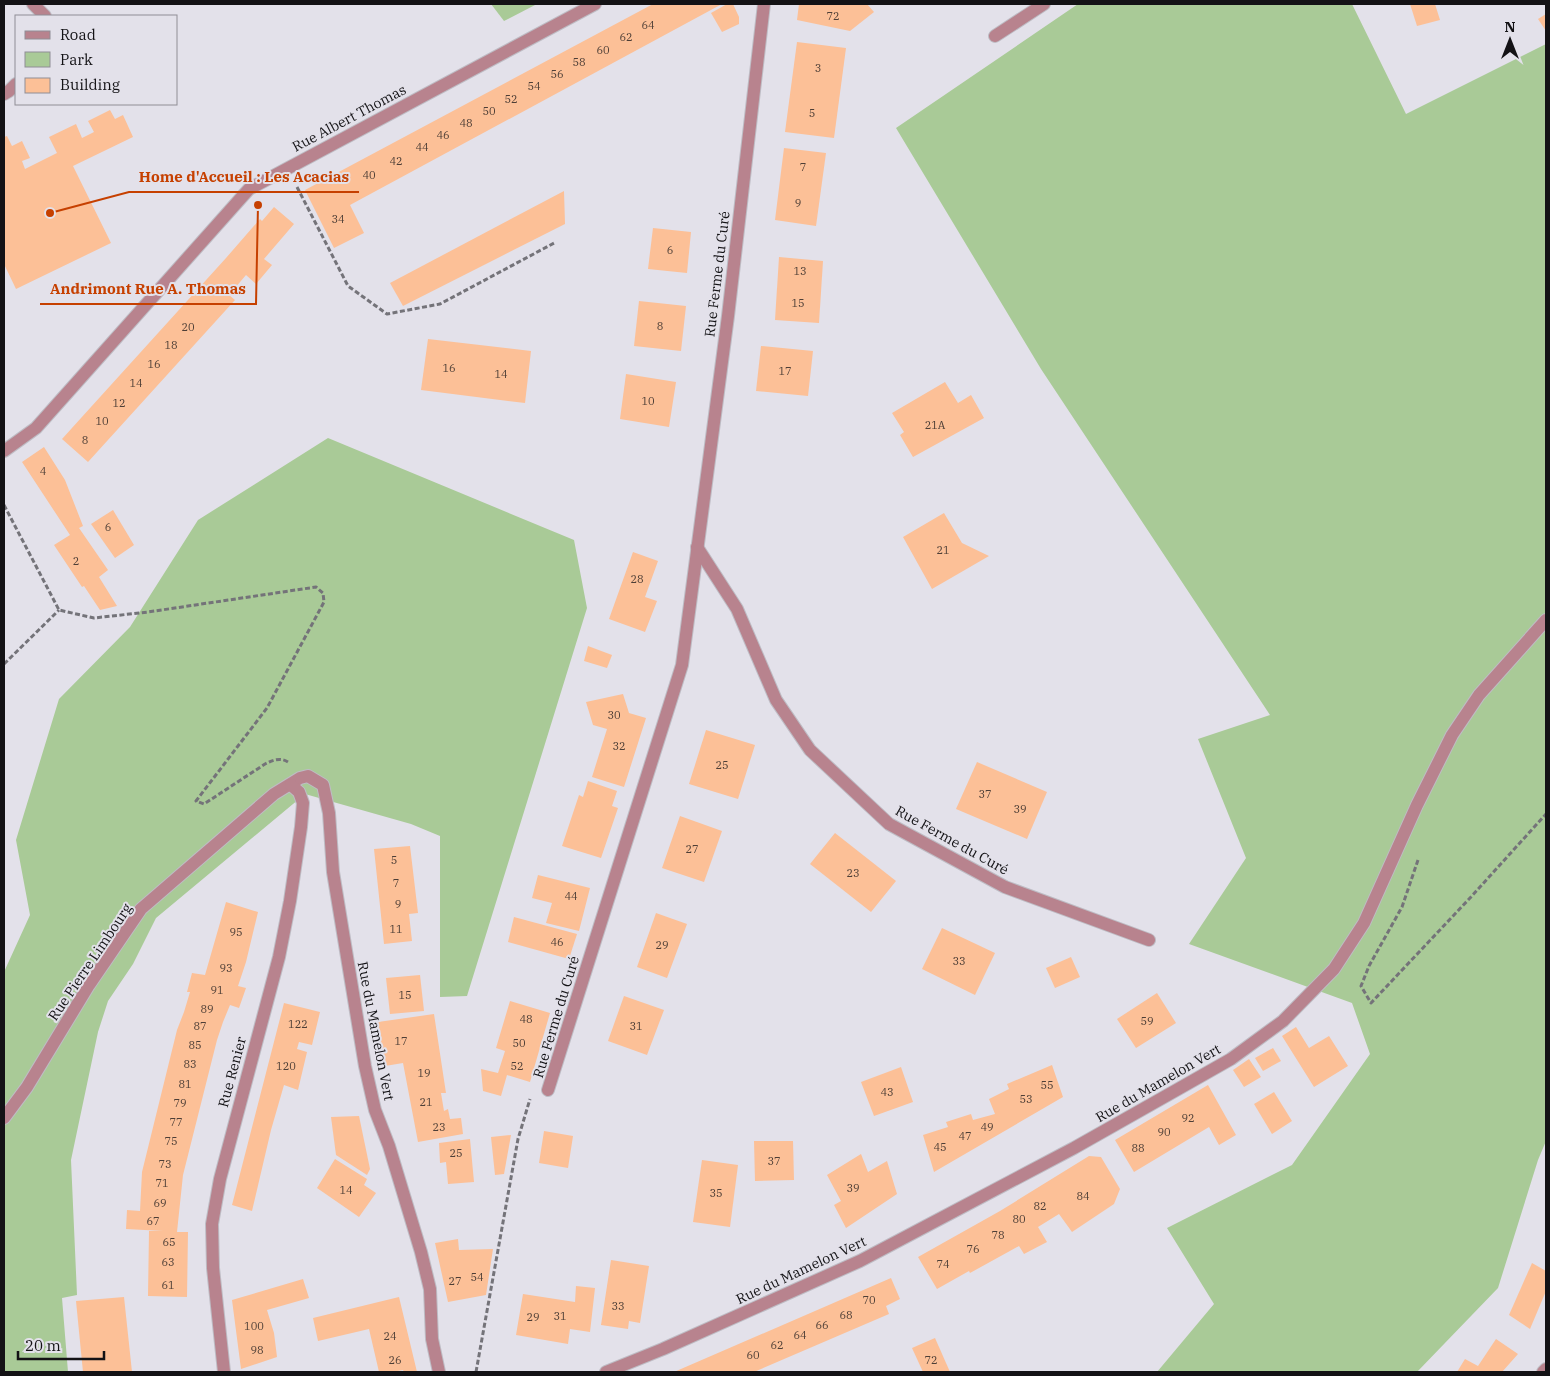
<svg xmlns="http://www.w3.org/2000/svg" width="1550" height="1376" viewBox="0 0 1550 1376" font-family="'IBM Plex Serif',serif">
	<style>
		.green { fill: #a9ca97 }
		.building { fill: #fcc097 }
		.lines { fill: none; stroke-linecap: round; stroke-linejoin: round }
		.minor-casing { stroke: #bebcc4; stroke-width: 14 }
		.path { stroke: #747379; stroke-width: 3; stroke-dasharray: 5 2.5; stroke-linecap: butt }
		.minor { stroke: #b8838e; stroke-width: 12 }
		.labels { text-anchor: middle; stroke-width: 4; stroke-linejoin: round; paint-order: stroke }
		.number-label { font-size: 11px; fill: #4d3e36 }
		.street-label { font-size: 14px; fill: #131215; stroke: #e3e1ea }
		.leader { fill: none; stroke: #c64000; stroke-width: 2 }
		.callout-dot { fill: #c64000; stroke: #e3e1ea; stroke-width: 2 }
		.callout-label { font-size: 15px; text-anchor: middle; font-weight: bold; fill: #c64000; stroke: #e3e1ea; stroke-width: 4; stroke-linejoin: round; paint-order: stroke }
	</style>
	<rect width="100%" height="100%" fill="#e3e1ea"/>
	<!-- green -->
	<g class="green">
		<path d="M 491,4 L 537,4 L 504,21 Z"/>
		<path d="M 1078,4 L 1352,4 L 1406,114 L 1546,44 L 1546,1141 L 1538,1160 L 1498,1288 L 1417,1372 L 1157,1372 L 1214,1304 L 1167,1228 L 1292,1165 L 1370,1054 L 1352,1003 L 1189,944 L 1246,858 L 1198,739 L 1270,715 L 1041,369 L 896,128 Z"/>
		<path d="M 328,438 L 574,540 L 587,608 L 467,996 L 440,997 L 440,836 L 411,824 L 305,794 L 156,918 L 133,964 L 108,1001 L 98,1032 L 71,1160 L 77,1295 L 62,1298 L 68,1372 L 4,1372 L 4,972 L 30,915 L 16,840 L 59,699 L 130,627 L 198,520 Z"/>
	</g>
	<!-- building -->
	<g class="building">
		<path d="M 653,4 L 722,4 L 350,205 L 364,233 L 334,248 L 305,190 Z"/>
		<path d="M 727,4 L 733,4 L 739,17 L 739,24 L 722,32 L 711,13 Z"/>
		<path d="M 799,4 L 867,4 L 874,12 L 850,31 L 797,20 Z"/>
		<path d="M 1410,4 L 1435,4 L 1440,20 L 1417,26 Z"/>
		<path d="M 1546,14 L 1546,31 L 1538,19 Z"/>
		<path d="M 797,42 L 846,48 L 834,138 L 785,132 Z"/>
		<path d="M 110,110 L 115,119 L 123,115 L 133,137 L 73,166 L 111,243 L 16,289 L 4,264 L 4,137 L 7,136 L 12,146 L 22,141 L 30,158 L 22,161 L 25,169 L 57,153 L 49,137 L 76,124 L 82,138 L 94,132 L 88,121 Z"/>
		<path d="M 784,148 L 826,153 L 816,226 L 775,220 Z"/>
		<path d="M 564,191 L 565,224 L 403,306 L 390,283 Z"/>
		<path d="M 274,207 L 294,224 L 264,259 L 272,265 L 256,284 L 246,275 L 229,295 L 235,300 L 88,462 L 62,439 L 226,258 L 260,219 L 262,221 Z"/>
		<path d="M 653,228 L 691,232 L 687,273 L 648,269 Z"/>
		<path d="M 779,257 L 823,261 L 819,323 L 775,320 Z"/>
		<path d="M 639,301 L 686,306 L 681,351 L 634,346 Z"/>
		<path d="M 428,339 L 531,351 L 525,403 L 421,390 Z"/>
		<path d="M 761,346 L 813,351 L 808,396 L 756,391 Z"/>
		<path d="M 626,374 L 676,382 L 669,427 L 620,419 Z"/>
		<path d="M 945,382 L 958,403 L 971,395 L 984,418 L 913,457 L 900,435 L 904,432 L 892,413 Z"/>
		<path d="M 44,447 L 65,480 L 83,526 L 79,528 L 108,570 L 99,577 L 117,606 L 100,610 L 84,586 L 82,587 L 54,545 L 70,535 L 22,462 Z"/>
		<path d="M 113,510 L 134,545 L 115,558 L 91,524 Z"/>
		<path d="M 944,513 L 962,543 L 989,556 L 932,589 L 903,537 Z"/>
		<path d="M 633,552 L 658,561 L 645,597 L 657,601 L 645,632 L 609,619 Z"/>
		<path d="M 588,646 L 612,655 L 607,668 L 584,661 Z"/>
		<path d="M 623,694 L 629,713 L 646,718 L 624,787 L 592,777 L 607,729 L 593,725 L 586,702 Z"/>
		<path d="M 706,730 L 755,745 L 738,799 L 689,784 Z"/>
		<path d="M 977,762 L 1047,792 L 1027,839 L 956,809 Z"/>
		<path d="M 588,781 L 617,791 L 612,806 L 618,808 L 601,858 L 562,846 L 579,795 L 583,797 Z"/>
		<path d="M 680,816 L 722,831 L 704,882 L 662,868 Z"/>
		<path d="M 835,833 L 896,881 L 871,912 L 810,864 Z"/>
		<path d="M 410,846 L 418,913 L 409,914 L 412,941 L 384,944 L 374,849 Z"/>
		<path d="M 538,875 L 590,888 L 579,931 L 546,923 L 552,903 L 532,898 Z"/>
		<path d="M 226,902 L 258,912 L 246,962 L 238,986 L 246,988 L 239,1008 L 230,1005 L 223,1022 L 217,1040 L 183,1175 L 177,1232 L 188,1232 L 187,1297 L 148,1296 L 149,1231 L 163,1231 L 126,1229 L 127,1210 L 140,1211 L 142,1172 L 177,1030 L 184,1012 L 190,992 L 187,992 L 192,973 L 205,975 Z"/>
		<path d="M 656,913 L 687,924 L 667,978 L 637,967 Z"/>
		<path d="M 514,917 L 577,934 L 569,959 L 508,942 Z"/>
		<path d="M 942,928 L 995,953 L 975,995 L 922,969 Z"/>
		<path d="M 1071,957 L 1080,977 L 1055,988 L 1046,968 Z"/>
		<path d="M 420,975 L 424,1011 L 390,1014 L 386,978 Z"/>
		<path d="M 1157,993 L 1176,1023 L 1136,1048 L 1117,1019 Z"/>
		<path d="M 624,996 L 664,1010 L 647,1055 L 608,1041 Z"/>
		<path d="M 510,1001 L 550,1013 L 530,1082 L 507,1075 L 501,1096 L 483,1091 L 481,1069 L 498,1073 L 505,1051 L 496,1048 Z"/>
		<path d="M 284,1003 L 320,1012 L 312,1045 L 299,1042 L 297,1049 L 307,1052 L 298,1090 L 284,1085 L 271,1130 L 252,1211 L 232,1205 Z"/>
		<path d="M 434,1014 L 446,1093 L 441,1093 L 444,1111 L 448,1109 L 450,1119 L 461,1118 L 463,1134 L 418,1142 L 403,1063 L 385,1066 L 378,1022 Z"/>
		<path d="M 1296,1027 L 1309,1048 L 1329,1036 L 1348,1066 L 1314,1087 L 1282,1036 Z"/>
		<path d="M 1273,1048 L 1281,1061 L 1263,1071 L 1255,1058 Z"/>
		<path d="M 1249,1059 L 1261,1077 L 1244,1087 L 1233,1070 Z"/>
		<path d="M 1052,1065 L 1063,1097 L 934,1172 L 923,1135 L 948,1127 L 946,1122 L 971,1114 L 973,1120 L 995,1114 L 989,1099 L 1009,1089 L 1007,1084 Z"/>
		<path d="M 901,1067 L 913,1102 L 874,1116 L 861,1082 Z"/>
		<path d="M 1208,1085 L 1236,1135 L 1219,1145 L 1209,1127 L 1134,1172 L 1115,1140 Z"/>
		<path d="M 1274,1092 L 1292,1121 L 1272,1134 L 1254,1104 Z"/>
		<path d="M 359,1116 L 370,1169 L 367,1175 L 336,1155 L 331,1117 Z"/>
		<path d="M 544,1131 L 573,1136 L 568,1168 L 539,1163 Z"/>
		<path d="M 511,1135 L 504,1174 L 495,1175 L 491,1137 Z"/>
		<path d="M 470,1139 L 474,1182 L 448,1184 L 446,1162 L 440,1163 L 439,1143 Z"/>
		<path d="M 754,1141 L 793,1141 L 794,1180 L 755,1181 Z"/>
		<path d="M 861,1154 L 868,1172 L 887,1161 L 897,1194 L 846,1228 L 834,1205 L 841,1201 L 827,1175 Z"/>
		<path d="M 1089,1156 L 1101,1157 L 1120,1189 L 1114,1204 L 1072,1232 L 1059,1214 L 1038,1227 L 1047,1242 L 1024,1254 L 1019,1246 L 970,1273 L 969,1271 L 937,1289 L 918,1257 L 1000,1211 Z"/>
		<path d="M 335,1159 L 367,1179 L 364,1185 L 376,1193 L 359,1217 L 317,1188 Z"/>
		<path d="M 702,1160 L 738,1165 L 730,1227 L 693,1222 Z"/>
		<path d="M 458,1239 L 459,1250 L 493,1249 L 486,1295 L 448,1302 L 435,1243 Z"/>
		<path d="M 611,1260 L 649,1266 L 640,1323 L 629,1321 L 628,1329 L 601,1325 Z"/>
		<path d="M 1532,1263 L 1546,1271 L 1546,1291 L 1530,1329 L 1509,1315 Z"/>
		<path d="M 891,1278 L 900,1299 L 886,1306 L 889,1314 L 754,1372 L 674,1372 Z"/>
		<path d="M 303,1279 L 309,1298 L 267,1310 L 274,1333 L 277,1357 L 241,1369 L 232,1300 Z"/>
		<path d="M 576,1286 L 595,1288 L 590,1332 L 570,1329 L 568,1344 L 516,1335 L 523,1294 L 575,1302 Z"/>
		<path d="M 124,1297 L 132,1372 L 83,1372 L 76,1301 Z"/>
		<path d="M 399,1297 L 417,1372 L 404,1372 L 403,1370 L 392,1372 L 379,1372 L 369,1329 L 318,1341 L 313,1318 Z"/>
		<path d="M 935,1338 L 950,1372 L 923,1372 L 912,1348 Z"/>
		<path d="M 1496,1339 L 1518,1354 L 1502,1372 L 1457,1372 L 1465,1359 L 1478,1366 Z"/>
	</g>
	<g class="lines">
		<defs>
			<g id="minor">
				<path d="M 33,4 L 45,16"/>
				<path d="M 995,36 L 1044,4"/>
				<path d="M 4,94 L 9,91 L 16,84"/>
				<path d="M 4,451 L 36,428 L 249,189 L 595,4"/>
				<path d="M 697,547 L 737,609 L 776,700 L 810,750 L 889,824 L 1005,887 L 1149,940"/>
				<path d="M 548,1090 L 682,665 L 728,316 L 764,4"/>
				<path d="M 4,1118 L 27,1087 L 89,985 L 141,909 L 274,794 L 300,778 L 308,776 L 323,785 L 329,813 L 333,872 L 365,1066 L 375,1110 L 389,1146 L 421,1252 L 430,1289 L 432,1339 L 439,1372"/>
				<path d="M 224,1372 L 213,1268 L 212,1224 L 220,1179 L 279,957 L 290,901 L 301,827 L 303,803 L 299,792 L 291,785"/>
				<path d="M 606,1372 L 663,1349 L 860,1261 L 1074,1148 L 1180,1088 L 1231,1059 L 1283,1021 L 1334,969 L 1364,923 L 1417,805 L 1452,735 L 1479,695 L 1546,620"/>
				<path d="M 1543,1372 L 1546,1369"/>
			</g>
		</defs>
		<!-- minor casing -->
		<use href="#minor" class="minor-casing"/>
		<!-- path -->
		<g class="path">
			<path d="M 297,187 L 348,286 L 387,314 L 440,304 L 556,242"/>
			<path d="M 4,505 L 59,610 L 94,618 L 148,612 L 316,587 L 323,593 L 324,602 L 267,708 L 196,801 L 204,804 L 265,764 C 273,760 280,757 288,762"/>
			<path d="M 4,664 L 59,610"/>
			<path d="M 1418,860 L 1402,907 L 1369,966 L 1361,986 L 1371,1003 L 1470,898 L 1546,814"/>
			<path d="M 476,1372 L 518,1139 L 530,1099"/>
		</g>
		<!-- minor -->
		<use href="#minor" class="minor"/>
	</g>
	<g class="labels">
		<!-- number labels -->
		<g class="number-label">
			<text x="833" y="20">72</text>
			<text x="648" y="29">64</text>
			<text x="626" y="41">62</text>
			<text x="603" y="54">60</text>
			<text x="579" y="66">58</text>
			<text x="818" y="72">3</text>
			<text x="557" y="78">56</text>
			<text x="534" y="90">54</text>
			<text x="511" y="103">52</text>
			<text x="489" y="115">50</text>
			<text x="812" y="117">5</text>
			<text x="466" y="127">48</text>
			<text x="443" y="139">46</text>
			<text x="422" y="151">44</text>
			<text x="396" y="165">42</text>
			<text x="803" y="171">7</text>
			<text x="369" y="179">40</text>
			<text x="798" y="207">9</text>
			<text x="338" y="223">34</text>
			<text x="670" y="254">6</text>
			<text x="800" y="275">13</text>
			<text x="798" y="307">15</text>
			<text x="660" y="330">8</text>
			<text x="188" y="331">20</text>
			<text x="171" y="349">18</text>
			<text x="154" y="368">16</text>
			<text x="449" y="372">16</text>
			<text x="785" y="375">17</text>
			<text x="501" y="378">14</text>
			<text x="136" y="387">14</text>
			<text x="648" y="405">10</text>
			<text x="119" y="407">12</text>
			<text x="102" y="425">10</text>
			<text x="935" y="429">21A</text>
			<text x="85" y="444">8</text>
			<text x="43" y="475">4</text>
			<text x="108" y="531">6</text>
			<text x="943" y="554">21</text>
			<text x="76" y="565">2</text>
			<text x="637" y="583">28</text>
			<text x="614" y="719">30</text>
			<text x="619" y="750">32</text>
			<text x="722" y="769">25</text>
			<text x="985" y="798">37</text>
			<text x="1020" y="813">39</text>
			<text x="692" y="853">27</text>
			<text x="394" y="864">5</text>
			<text x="853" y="877">23</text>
			<text x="396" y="887">7</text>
			<text x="571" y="900">44</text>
			<text x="398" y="908">9</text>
			<text x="396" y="933">11</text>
			<text x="236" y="936">95</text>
			<text x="557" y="946">46</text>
			<text x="662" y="949">29</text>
			<text x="959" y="965">33</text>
			<text x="226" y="972">93</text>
			<text x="217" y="994">91</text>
			<text x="405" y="999">15</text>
			<text x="207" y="1013">89</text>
			<text x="526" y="1023">48</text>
			<text x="1147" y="1025">59</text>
			<text x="298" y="1028">122</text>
			<text x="200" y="1030">87</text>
			<text x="636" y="1030">31</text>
			<text x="401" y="1045">17</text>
			<text x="519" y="1047">50</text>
			<text x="195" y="1049">85</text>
			<text x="190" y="1068">83</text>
			<text x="286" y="1070">120</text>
			<text x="517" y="1070">52</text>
			<text x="424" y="1077">19</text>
			<text x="185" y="1088">81</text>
			<text x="1047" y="1089">55</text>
			<text x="887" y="1096">43</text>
			<text x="1026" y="1103">53</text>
			<text x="426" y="1106">21</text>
			<text x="180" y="1107">79</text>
			<text x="1188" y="1122">92</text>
			<text x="176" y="1126">77</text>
			<text x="439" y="1131">23</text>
			<text x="987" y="1131">49</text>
			<text x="1164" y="1136">90</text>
			<text x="965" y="1140">47</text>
			<text x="171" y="1145">75</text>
			<text x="940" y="1151">45</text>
			<text x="1138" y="1152">88</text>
			<text x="456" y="1157">25</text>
			<text x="774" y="1165">37</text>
			<text x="165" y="1168">73</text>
			<text x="162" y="1187">71</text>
			<text x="853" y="1192">39</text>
			<text x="346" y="1194">14</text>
			<text x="716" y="1197">35</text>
			<text x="1083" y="1200">84</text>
			<text x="160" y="1207">69</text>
			<text x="1040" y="1210">82</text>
			<text x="1019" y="1223">80</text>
			<text x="153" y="1225">67</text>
			<text x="998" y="1239">78</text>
			<text x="169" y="1246">65</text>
			<text x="973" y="1253">76</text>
			<text x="168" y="1266">63</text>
			<text x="943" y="1268">74</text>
			<text x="477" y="1281">54</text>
			<text x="455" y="1285">27</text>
			<text x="168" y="1289">61</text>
			<text x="869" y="1304">70</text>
			<text x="618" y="1310">33</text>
			<text x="846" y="1319">68</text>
			<text x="560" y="1320">31</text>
			<text x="533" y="1321">29</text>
			<text x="822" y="1329">66</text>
			<text x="254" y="1330">100</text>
			<text x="800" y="1339">64</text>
			<text x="390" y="1340">24</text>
			<text x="777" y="1349">62</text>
			<text x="257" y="1354">98</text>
			<text x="753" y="1359">60</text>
			<text x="395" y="1364">26</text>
			<text x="931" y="1364">72</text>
		</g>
		<!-- street labels -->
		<g class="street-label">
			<text transform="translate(349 118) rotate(-28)" y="5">Rue Albert Thomas</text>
			<text transform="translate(717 274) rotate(-83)" y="5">Rue Ferme du Curé</text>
			<text transform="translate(952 840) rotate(29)" y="5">Rue Ferme du Curé</text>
			<text transform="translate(90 962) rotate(-56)" y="5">Rue Pierre Limbourg</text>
			<text transform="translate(556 1017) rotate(-73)" y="5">Rue Ferme du Curé</text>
			<text transform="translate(376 1031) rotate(79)" y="5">Rue du Mamelon Vert</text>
			<text transform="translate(232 1072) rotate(-75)" y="5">Rue Renier</text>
			<text transform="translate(1158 1083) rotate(-30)" y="5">Rue du Mamelon Vert</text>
			<text transform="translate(801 1270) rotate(-25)" y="5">Rue du Mamelon Vert</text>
		</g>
	</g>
	<!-- callouts -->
	<path class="leader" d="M50 213L129 192H359M258 205L256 304H40"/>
	<g class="callout-dot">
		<circle cx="50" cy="213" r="5"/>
		<circle cx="258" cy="205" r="5"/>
	</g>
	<g class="callout-label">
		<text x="244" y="182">Home d'Accueil : Les Acacias</text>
		<text x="148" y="294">Andrimont Rue A. Thomas</text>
	</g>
	<!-- border -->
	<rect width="1550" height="1376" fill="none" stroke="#131215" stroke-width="10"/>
	<!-- legend -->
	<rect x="15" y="15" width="162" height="90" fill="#e3e1ea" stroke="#908e95"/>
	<rect x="25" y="31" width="25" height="8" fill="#b8838e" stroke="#908e95"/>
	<text x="60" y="40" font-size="15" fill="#131215">Road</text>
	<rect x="25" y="52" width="25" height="15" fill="#a9ca97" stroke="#908e95"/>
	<text x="60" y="65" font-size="15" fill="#131215">Park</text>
	<rect x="25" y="78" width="25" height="15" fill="#fcc097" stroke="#908e95"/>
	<text x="60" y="90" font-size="15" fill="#131215">Building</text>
	<!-- north arrow -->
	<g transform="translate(1510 40)" stroke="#e3e1ea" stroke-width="4" paint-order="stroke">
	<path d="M0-4L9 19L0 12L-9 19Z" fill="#131215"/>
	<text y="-8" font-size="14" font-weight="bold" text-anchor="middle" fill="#131215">N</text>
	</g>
	<!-- scale -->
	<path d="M18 1351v8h86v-8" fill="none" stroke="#131215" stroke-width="2.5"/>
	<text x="25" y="1351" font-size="15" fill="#131215" stroke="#e3e1ea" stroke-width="4" paint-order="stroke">20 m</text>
</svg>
